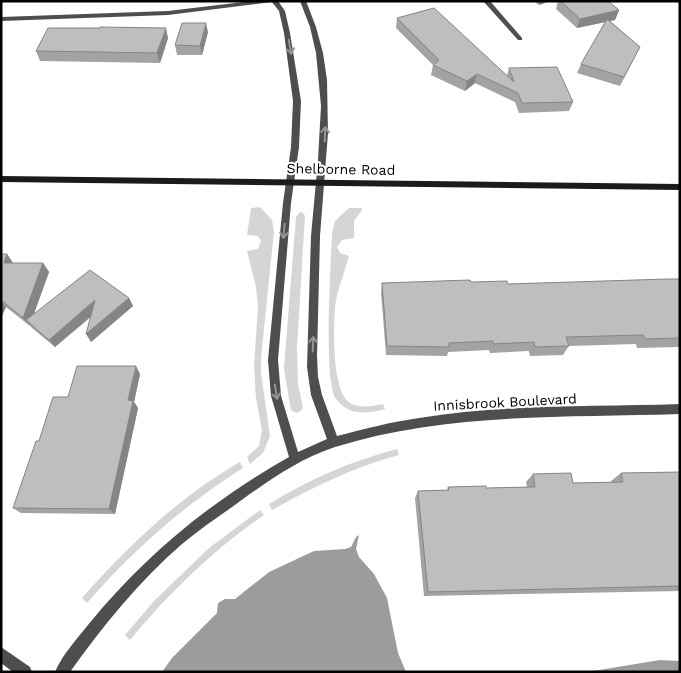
<svg xmlns="http://www.w3.org/2000/svg" width="681" height="673" viewBox="0 0 681 673" font-family="'Work Sans',sans-serif">
	<style>
		.green { fill: #d5d5d5 }
		.water { fill: #9c9c9c }
		.lines { fill: none; stroke-linecap: round; stroke-linejoin: round }
		.street { fill: #4e4e4e; fill-rule: evenodd }
		.secondary { fill: #1b1b1b; fill-rule: evenodd }
		.wall { fill: #a3a3a3 }
		.shaded-wall { fill: #858585 }
		.building { fill: #bebebe; stroke: #858585 }
		.oneway { stroke: #959595 }
		.labels { text-anchor: middle; stroke-width: 4; stroke-linejoin: round; paint-order: stroke }
		.street-label { font-size: 14px; fill: #000; stroke: #fff }
	</style>
	<rect width="100%" height="100%" fill="#fff"/>
	<!-- green -->
	<g class="green">
		<path d="M 260,207 L 272,220 L 274,231 L 261,358 L 261,373 L 270,436 L 263,453 L 250,464 L 247,457 L 259,446 L 262,430 L 256,398 L 254,366 L 258,306 L 256,287 L 247,251 L 258,249 L 261,241 L 258,236 L 247,235 L 251,208 Z"/>
		<path d="M 349,208 L 362,208 L 362,210 L 354,221 L 354,238 L 342,240 L 337,247 L 340,253 L 349,256 C 345,271 339,286 336,300 C 333,321 331,392 350,403 C 360,409 372,406 383,404 L 385,409 C 367,414 349,416 336,399 C 323,380 331,263 332,234 L 335,221 Z"/>
		<path d="M 300,212 L 303,213 L 305,216 L 297,348 L 298,385 L 303,407 L 302,410 L 297,413 L 291,410 L 284,369 L 285,355 L 296,217 Z"/>
		<path d="M 397,449 L 399,455 C 354,467 313,487 272,510 L 269,504 C 310,479 351,461 397,449 Z"/>
		<path d="M 240,462 L 243,468 C 184,505 132,551 87,603 L 82,598 C 128,546 179,497 240,462 Z"/>
		<path d="M 260,510 L 264,515 C 213,550 169,593 130,640 L 125,635 L 155,600 L 209,548 Z"/>
	</g>
	<!-- water -->
	<g class="water">
		<path d="M 359,535 L 356,549 L 359,557 L 374,574 L 387,598 L 398,653 L 406,672 L 162,672 L 172,658 L 217,613 L 218,603 L 225,599 L 235,599 L 269,572 L 314,551 L 345,549 L 351,547 L 356,537 Z"/>
		<path d="M 660,660 L 680,661 L 680,672 L 587,672 Z"/>
	</g>
	<g class="lines">
		<!-- street -->
		<g class="street">
			<path d="M 252,1 L 278,1 L 285,11 L 290,33 L 301,101 L 299,147 L 291,203 L 278,360 L 281,396 L 298,452 L 327,439 L 311,395 L 307,367 L 311,236 L 318,160 L 321,106 L 316,53 L 310,27 L 300,1 L 306,1 L 316,27 L 323,53 L 327,80 L 328,133 L 320,236 L 317,356 L 318,377 L 322,395 L 337,436 C 364,429 391,422 419,418 C 505,404 593,407 680,404 L 680,414 C 565,418 446,412 335,447 C 301,458 271,479 243,499 C 223,514 201,528 182,544 C 139,581 103,626 70,672 L 55,672 C 62,655 77,639 88,625 C 144,556 211,501 289,457 L 271,396 L 268,360 L 283,203 L 291,147 L 293,101 L 284,33 L 279,11 L 272,2 L 168,15 L 1,21 L 1,17 L 168,11 Z"/>
			<path d="M 483,1 L 490,1 L 522,38 L 522,40 L 518,40 Z"/>
			<path d="M 1,647 L 30,667 L 32,672 L 13,672 L 1,663 Z"/>
		</g>
		<!-- secondary -->
		<path class="secondary" d="M 1,176 L 680,184 L 680,190 L 1,182 Z"/>
	</g>
	<!-- wall -->
	<g class="wall">
		<path d="M 533,1 L 550,1 L 539,5 Z"/>
		<path d="M 558,1 L 608,1 L 619,10 L 615,20 L 610,21 L 640,47 L 620,86 L 577,73 L 581,64 L 605,22 L 577,28 L 556,9 Z"/>
		<path d="M 397,18 L 507,76 L 509,68 L 573,102 L 569,111 L 519,113 L 515,102 L 475,83 L 465,91 L 431,75 L 433,65 L 396,28 Z"/>
		<path d="M 208,32 L 202,55 L 177,55 L 175,45 Z"/>
		<path d="M 168,38 L 160,63 L 40,61 L 36,51 Z"/>
		<path d="M 1,254 L 7,254 L 13,263 L 43,263 L 49,272 L 34,314 L 129,298 L 133,306 L 91,342 L 91,317 L 55,347 L 32,328 L 30,326 L 6,307 L 1,318 Z"/>
		<path d="M 680,279 L 680,347 L 637,348 L 636,344 L 569,346 L 563,355 L 530,356 L 529,351 L 490,353 L 489,350 L 448,352 L 447,356 L 386,355 L 381,292 L 382,283 L 471,282 L 508,284 Z"/>
		<path d="M 140,374 L 134,402 L 138,408 L 115,514 L 21,513 L 13,508 L 39,441 L 68,397 Z"/>
		<path d="M 680,472 L 680,591 L 424,596 L 415,498 L 418,491 L 447,490 L 448,487 L 486,488 L 527,487 L 526,482 L 533,474 L 573,483 L 611,482 L 611,481 L 621,473 Z"/>
	</g>
	<!-- shaded-wall -->
	<g class="shaded-wall">
		<path d="M 540,1 L 550,1 L 539,5 Z"/>
		<path d="M 619,10 L 615,20 L 577,28 L 580,19 Z"/>
		<path d="M 206,23 L 208,32 L 202,55 L 200,46 Z"/>
		<path d="M 166,28 L 168,38 L 160,63 L 157,53 Z"/>
		<path d="M 477,74 L 475,83 L 465,91 L 467,81 Z"/>
		<path d="M 7,254 L 13,263 L 4,263 Z"/>
		<path d="M 43,263 L 49,272 L 30,324 L 26,320 L 30,326 L 23,318 Z"/>
		<path d="M 129,298 L 133,306 L 91,342 L 86,334 Z"/>
		<path d="M 95,300 L 100,308 L 55,347 L 49,340 Z"/>
		<path d="M 1,301 L 6,307 L 1,318 Z"/>
		<path d="M 136,366 L 140,374 L 134,402 L 138,408 L 115,514 L 109,509 L 128,400 Z"/>
	</g>
	<!-- building -->
	<g class="building">
		<path d="M 561,1 L 608,1 L 619,10 L 580,19 Z"/>
		<path d="M 434,8 L 514,82 L 509,68 L 557,67 L 573,102 L 522,103 L 518,93 L 477,74 L 467,81 L 433,65 L 439,60 L 397,18 Z"/>
		<path d="M 607,19 L 640,47 L 624,77 L 581,64 Z"/>
		<path d="M 182,23 L 206,23 L 200,46 L 175,45 Z"/>
		<path d="M 100,27 L 166,28 L 157,53 L 36,51 L 48,28 L 100,28 Z"/>
		<path d="M 1,254 L 7,254 L 4,263 L 43,263 L 23,318 L 1,300 Z"/>
		<path d="M 90,270 L 129,298 L 86,334 L 95,300 L 49,340 L 26,320 Z"/>
		<path d="M 667,279 L 680,279 L 680,338 L 645,339 L 643,335 L 566,337 L 569,346 L 535,347 L 534,342 L 493,344 L 493,341 L 449,343 L 449,347 L 387,346 L 382,283 L 470,280 L 471,282 L 507,281 L 508,284 Z"/>
		<path d="M 77,366 L 136,366 L 128,400 L 133,401 L 109,509 L 13,508 L 36,441 L 39,441 L 53,397 L 68,397 Z"/>
		<path d="M 680,472 L 680,586 L 428,592 L 418,491 L 449,490 L 448,487 L 486,486 L 486,488 L 535,487 L 533,474 L 571,473 L 573,483 L 623,482 L 621,473 Z"/>
	</g>
	<!-- one-way arrows -->
	<defs><path id="oneway-shaft" d="M-6 0H5M1.5-3L5.5 0L1.5 3" fill="none" stroke-width="1.6" stroke-linecap="round" stroke-linejoin="round" transform="scale(1.25)"/></defs>
	<g class="oneway">
		<use href="#oneway-shaft" transform="translate(290 47) rotate(80)"/>
		<use href="#oneway-shaft" transform="translate(325 134) rotate(-87)"/>
		<use href="#oneway-shaft" transform="translate(284 231) rotate(95)"/>
		<use href="#oneway-shaft" transform="translate(313 344) rotate(-88)"/>
		<use href="#oneway-shaft" transform="translate(276 392) rotate(81)"/>
	</g>
	<g class="labels">
		<!-- street labels -->
		<g class="street-label">
			<text transform="translate(341 169) rotate(1)" y="5">Shelborne Road</text>
			<text transform="translate(505 402) rotate(-3)" y="5">Innisbrook Boulevard</text>
		</g>
	</g>
	<!-- border -->
	<rect width="681" height="673" fill="none" stroke="#000000" stroke-width="5"/>
</svg>
